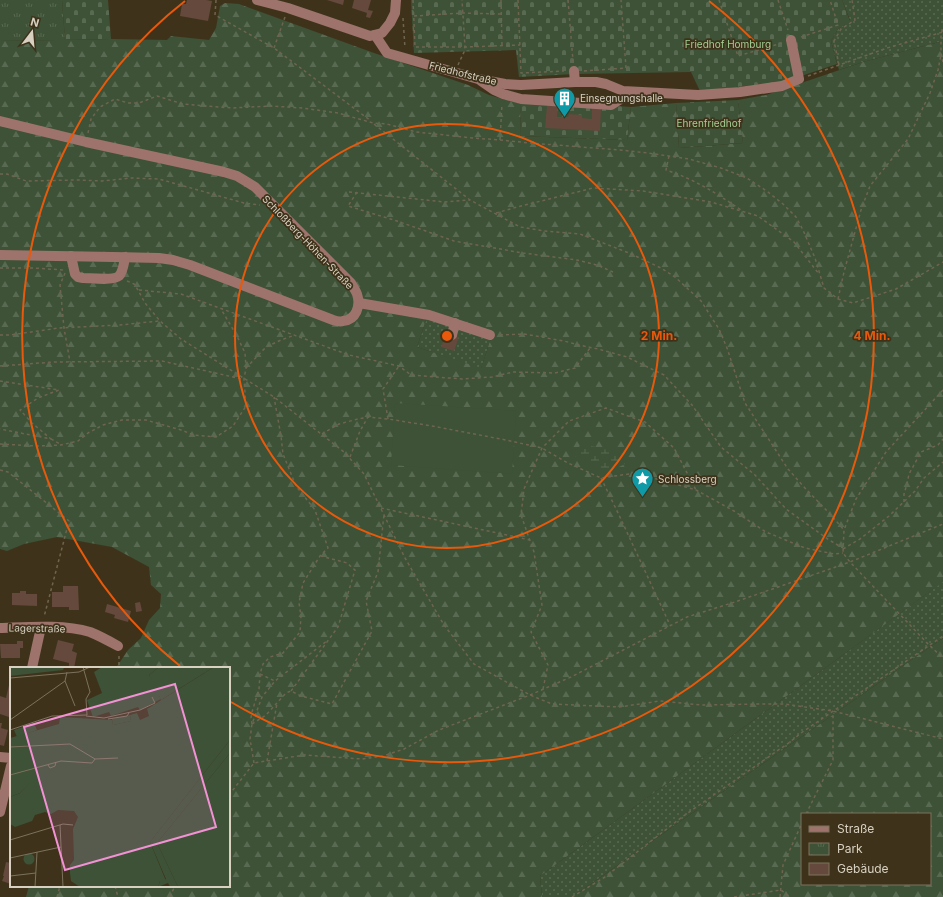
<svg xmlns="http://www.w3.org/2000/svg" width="943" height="897" viewBox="0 0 943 897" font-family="Inter,sans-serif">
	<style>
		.grass { fill: url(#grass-dots) }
		.forest { fill: url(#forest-firs); fill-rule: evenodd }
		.wetland { fill: url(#wetland-marsh) }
		.cemetery { fill: url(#cemetery-stones) }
		.park { fill: url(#park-tufts) }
		.pitch { fill: #3d5236 }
		.building { fill: #64493c }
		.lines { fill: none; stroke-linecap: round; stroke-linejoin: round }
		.path { stroke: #6f654f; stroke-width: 1.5; stroke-dasharray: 3 3; stroke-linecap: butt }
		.minor { stroke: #9d736b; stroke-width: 10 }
		.ring { fill: none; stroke: #e8590c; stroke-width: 2 }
		.labels { text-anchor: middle; stroke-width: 3.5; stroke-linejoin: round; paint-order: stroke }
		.park-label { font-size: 10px; fill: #a3cf95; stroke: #3e331a }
		.street-label { font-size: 10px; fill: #d8d1c2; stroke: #3e331a }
		.poi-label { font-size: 10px; fill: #d8d1c2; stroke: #3e331a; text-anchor: start }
		.inset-road { fill: none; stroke: #7c725d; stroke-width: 1 }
		.view { fill: #f391d5; fill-opacity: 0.15; stroke: #f391d5; stroke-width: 2 }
		.inset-edge { fill: none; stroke: #d8d1c2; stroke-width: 2 }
		.centre { fill: #e8590c; stroke: #3e331a; stroke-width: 2 }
		.ring-label { font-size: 12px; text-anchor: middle; font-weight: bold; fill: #e8590c; stroke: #3e331a; stroke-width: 3.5; stroke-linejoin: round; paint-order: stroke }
	</style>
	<defs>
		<pattern id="grass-dots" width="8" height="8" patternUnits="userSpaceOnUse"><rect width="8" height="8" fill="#3d5236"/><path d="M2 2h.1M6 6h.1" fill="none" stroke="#586a51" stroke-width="1.8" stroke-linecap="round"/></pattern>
		<pattern id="forest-firs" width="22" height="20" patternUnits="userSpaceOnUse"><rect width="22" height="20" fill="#3d5236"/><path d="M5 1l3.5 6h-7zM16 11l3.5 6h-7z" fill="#586a51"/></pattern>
		<pattern id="wetland-marsh" width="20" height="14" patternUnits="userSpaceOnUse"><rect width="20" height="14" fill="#3d5236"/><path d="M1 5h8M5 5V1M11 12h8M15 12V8" fill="none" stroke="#586a51"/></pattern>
		<pattern id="cemetery-stones" width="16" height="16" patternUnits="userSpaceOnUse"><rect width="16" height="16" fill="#3d5236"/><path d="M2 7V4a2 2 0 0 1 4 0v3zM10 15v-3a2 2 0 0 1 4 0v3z" fill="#586a51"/></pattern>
		<pattern id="park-tufts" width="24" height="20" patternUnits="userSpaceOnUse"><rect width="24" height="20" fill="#3d5236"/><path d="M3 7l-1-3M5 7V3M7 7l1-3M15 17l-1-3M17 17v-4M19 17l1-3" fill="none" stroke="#586a51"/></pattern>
	</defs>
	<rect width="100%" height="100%" fill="#3e331a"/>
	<!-- grass -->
	<g class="grass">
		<path d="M 842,0 L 943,0 L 943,41 L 863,62 L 839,70 L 831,41 L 838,29 L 850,20 Z"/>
		<path d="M 427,317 L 491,338 L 481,369 L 417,347 Z"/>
		<path d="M 943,550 L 943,638 L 578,893 L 578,897 L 542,897 L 540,876 L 933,589 Z"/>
	</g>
	<!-- forest -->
	<g class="forest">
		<path d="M 225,3 L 239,4 L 374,53 L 468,85 L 489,95 L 521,104 L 520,136 L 627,140 L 631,107 L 676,103 L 679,148 L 743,143 L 738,100 L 766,95 L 863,62 L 943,41 L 943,582 L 540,876 L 542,897 L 26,897 L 29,886 L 229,886 L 229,668 L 116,668 L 128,650 L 141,638 L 149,620 L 160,608 L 161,594 L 151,585 L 149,567 L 112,547 L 57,537 L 24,544 L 7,551 L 0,549 L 0,41 L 111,39 L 167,40 L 171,36 L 209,40 L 216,28 L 220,6 ZM 427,317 L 491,338 L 481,368 L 417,347 Z"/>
		<path d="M 943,638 L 943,897 L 578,897 L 578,893 ZM 802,814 L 930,814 L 930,884 L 802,884 Z"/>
	</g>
	<!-- wetland -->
	<path class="wetland" d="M 581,443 L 622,454 L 625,464 L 609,472 L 589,465 L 575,456 Z"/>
	<!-- cemetery -->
	<g class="cemetery">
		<path d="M 62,0 L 108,0 L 111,39 L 65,40 Z"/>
		<path d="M 411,0 L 842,0 L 850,21 L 838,29 L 831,41 L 837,64 L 783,82 L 700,91 L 691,72 L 575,74 L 519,77 L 516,50 L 414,53 Z"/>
		<path d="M 521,99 L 631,107 L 627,140 L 520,136 Z"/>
		<path d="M 738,100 L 743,143 L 679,148 L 676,103 Z"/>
	</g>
	<!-- park -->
	<path class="park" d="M 0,0 L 62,0 L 65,40 L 0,41 Z"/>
	<!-- pitch -->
	<path class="pitch" d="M 395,403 L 516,411 L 512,474 L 391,465 Z"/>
	<!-- building -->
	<g class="building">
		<path d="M 187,0 L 206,0 L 212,1 L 208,21 L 180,16 L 182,4 L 186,4 Z"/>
		<path d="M 327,0 L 344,0 L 343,5 Z"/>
		<path d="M 354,0 L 371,0 L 368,10 L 373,11 L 370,18 L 366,17 L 367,13 L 352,8 Z"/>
		<path d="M 547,105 L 558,106 L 557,117 L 568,117 L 569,114 L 582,115 L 582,118 L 592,119 L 592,108 L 601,108 L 600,131 L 545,128 Z"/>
		<path d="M 446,333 L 459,337 L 454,351 L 441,347 Z"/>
		<path d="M 63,586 L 78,586 L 79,610 L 69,610 L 69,607 L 52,607 L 52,592 L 63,592 Z"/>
		<path d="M 20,591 L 26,591 L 26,594 L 37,594 L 37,606 L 12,605 L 12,593 L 20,593 Z"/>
		<path d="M 140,602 L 142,611 L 136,612 L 135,603 Z"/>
		<path d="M 107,604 L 131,611 L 128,622 L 114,618 L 115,615 L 105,612 Z"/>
		<path d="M 58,640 L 74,644 L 72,651 L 77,653 L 74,668 L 69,666 L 69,663 L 53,659 Z"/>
		<path d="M 17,641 L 23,641 L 23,648 L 20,648 L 20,658 L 1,658 L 0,644 L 17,644 Z"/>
		<path d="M 9,685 L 11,686 L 11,709 L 9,717 L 0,714 L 0,696 L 6,698 Z"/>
		<path d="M 0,723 L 2,723 L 1,728 L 8,730 L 4,746 L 0,745 Z"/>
		<path d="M 6,862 L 11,863 L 11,884 L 2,881 L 4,876 L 3,876 Z"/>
	</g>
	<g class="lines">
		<!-- path -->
		<g class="path">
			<path d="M 216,0 L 215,15 L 274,48 L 371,121"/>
			<path d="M 413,0 L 415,47 L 465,47 L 520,45"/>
			<path d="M 501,0 L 502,45"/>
			<path d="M 518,0 L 521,73 L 564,71"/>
			<path d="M 568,0 L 573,61"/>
			<path d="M 719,0 L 738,56 L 782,43"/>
			<path d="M 778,0 L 788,30"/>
			<path d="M 414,16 L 463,13 L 501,14"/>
			<path d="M 403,18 L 405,48"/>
			<path d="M 943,30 L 941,33 L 941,55 L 943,62"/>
			<path d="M 801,37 L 838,25 L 830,0"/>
			<path d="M 274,48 L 285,17"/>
			<path d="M 458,65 L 464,52 L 465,47 L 462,0"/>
			<path d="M 839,65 L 834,41 L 841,29 L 855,20 L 852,0"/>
			<path d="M 584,71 L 626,68 L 621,0"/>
			<path d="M 808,76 L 887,48 L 943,32"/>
			<path d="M 374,124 L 470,200 L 520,227 L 544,231 L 580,234 L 629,253 L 661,268 L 675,277 L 701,301 L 719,329 L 727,348 L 745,403 L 788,469 L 803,486 L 831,515 L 844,530"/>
			<path d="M 88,133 L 91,119 L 100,107 L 115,99 L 128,103 L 139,103 L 157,96 L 183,104 L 232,108 L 271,106 L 302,108 L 338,113 L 373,123 L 387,124 L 416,132 L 473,138 L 500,140 L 530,143 L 620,150 L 648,153 L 689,159 L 721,168 L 747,178 L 768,192 L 783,204 L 796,217 L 803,230 L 815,258 L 824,288 L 838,299 L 853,303 L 896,289 L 943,262"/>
			<path d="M 500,140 L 502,104"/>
			<path d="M 669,156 L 666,170 C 694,179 716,193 741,210"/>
			<path d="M 0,174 L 7,174 L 26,181 L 77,180 L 102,181 L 131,178 L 159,179 L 244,203 L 260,205"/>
			<path d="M 349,192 L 445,202 L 470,200"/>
			<path d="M 357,192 L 348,206 L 397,221 L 454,241 L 523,253 L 577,260 L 597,265 L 613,272"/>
			<path d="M 496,213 L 521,206 L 593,188 L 643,191 L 711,202 L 758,216 L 794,242 L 819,274"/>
			<path d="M 0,268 L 34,268 L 64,270"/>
			<path d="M 65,273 L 60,285 L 64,328 L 70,362"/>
			<path d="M 127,281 L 134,284 L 138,290 L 145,303 L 160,321 L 181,339 L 274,397 L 344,452 L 364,474 L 405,558 L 444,625 L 474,664 L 530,695 L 552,704 L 619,707 L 660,701 L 702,705 L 761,704 L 784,704 L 833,711 L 943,739"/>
			<path d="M 139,290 L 181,294 L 269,326 L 349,355 L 399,366 L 411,375 L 462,379 L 492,377 L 513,372 L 555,373 L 575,368 L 590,348"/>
			<path d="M 838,299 L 844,272 L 861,210 L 870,186 L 908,139 L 930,93 L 938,70 L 941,55"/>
			<path d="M 0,335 L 10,335 L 59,328 L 120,325 L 159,321"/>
			<path d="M 500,335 L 524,334 L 564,341 L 579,345 L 598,349 L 627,357 L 664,375 L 692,405 L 721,447 L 755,475 L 786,509 L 829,540 L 843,548"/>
			<path d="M 0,366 L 54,362 L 162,361 L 242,379"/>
			<path d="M 246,368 L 266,347 L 281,340 L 295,335"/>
			<path d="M 0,381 L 59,390 L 38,398 L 20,410 L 32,423 L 51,439 L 0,429"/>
			<path d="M 943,390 L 886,452 L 856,499 L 844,530 L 843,553 L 850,562 L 929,645 L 943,658"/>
			<path d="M 388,419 L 383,389 L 399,366"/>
			<path d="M 322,434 L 339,424 L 358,419 L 368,417 L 388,419 L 432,426 L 506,440 L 542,448 L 568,463 L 601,478 L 636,473 L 696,490 L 734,511 L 766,532 L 805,548 L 834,554 L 843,553"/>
			<path d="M 51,439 L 60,444"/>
			<path d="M 0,444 L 36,446 L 61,445 L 78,441 L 88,433 L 103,425 L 122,420 L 146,420 L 181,430 L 194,435 L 216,437 L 233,426 L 246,406 L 244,379 L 246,368 L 245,353 L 237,336 L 221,309"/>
			<path d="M 350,457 L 360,431 L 368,417"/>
			<path d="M 0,470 L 8,472 L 69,521 L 44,617"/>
			<path d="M 601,478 L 619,515 L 670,625"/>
			<path d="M 904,502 L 904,494 L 907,484 L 909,474 L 921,452 L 938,445 L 943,439"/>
			<path d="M 381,508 L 530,540"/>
			<path d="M 843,549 L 860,539 L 889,516 L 915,491 L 924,478 L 943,462"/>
			<path d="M 119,656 L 119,668"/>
			<path d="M 260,674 L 275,681"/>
			<path d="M 543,689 L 548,665 L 531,632 L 542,605 L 534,552 L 521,515 L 524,489 L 542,448 L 569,421 L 606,408 L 645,422 L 674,448 L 696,490"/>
			<path d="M 291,691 L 338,627 L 355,570 L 347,563 L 321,556"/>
			<path d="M 252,724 L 251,718 L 252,712 L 259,689 L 260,674 L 263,664 L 270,657 L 283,653 L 300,632 L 301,616 L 299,603 L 303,583 L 320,556 L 328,548 L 315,510 L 296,486 L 283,454 L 281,436 L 274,397"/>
			<path d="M 252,724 L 266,715 L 286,693 L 291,691 L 301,696 L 332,704 L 372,631 L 366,601 L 378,572 L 384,514"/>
			<path d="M 267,761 L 277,703"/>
			<path d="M 254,763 L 250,739 L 252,724 L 262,697 L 275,681 L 328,640"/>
			<path d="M 229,795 L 254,763 L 304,755 L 362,759 L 383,756 L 404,749 L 439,730 L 530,695 L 571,677 L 687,617 L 735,602 L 850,562 L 943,524"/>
			<path d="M 806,814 L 833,760 L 833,711"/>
			<path d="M 115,886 L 118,897"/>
			<path d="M 57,897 L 60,886"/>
			<path d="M 171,897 L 171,894 L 175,886"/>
			<path d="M 572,897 L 605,877 L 682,817 L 790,742 L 801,733 L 943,636"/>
			<path d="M 734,897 L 781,890 L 790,897"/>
			<path d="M 780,897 L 783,865 L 802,823"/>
		</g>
		<!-- minor -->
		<g class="minor">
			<path d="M 257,0 L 288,8 L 370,36 L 382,33 L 390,23 L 395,13 L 396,0"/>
			<path d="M 375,35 L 387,53 L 478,79 L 505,84 L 521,85 L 575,82 L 596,82 L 606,84 L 623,91 L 698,95 L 740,92 L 782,86 L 799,79 L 791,40"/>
			<path d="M 574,71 L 575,82"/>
			<path d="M 481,81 L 494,90 L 503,94 L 521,99 L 611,105 L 632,92"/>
			<path d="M 0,121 L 86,142 L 224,172 L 237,176 L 247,182 L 255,187 L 351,283 C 353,287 356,291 357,294 C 361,306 356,320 343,321 C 340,322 336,321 333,320 L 190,265 L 173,260 L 159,258 L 114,257 L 0,255"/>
			<path d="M 71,256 L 75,274 L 78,277 L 83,278 C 91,278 113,281 119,276 C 123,272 124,263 125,257"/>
			<path d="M 359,303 L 429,315 L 490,335"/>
			<path d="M 452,335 L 455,323"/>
			<path d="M 0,628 C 28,627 63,624 90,632 C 100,636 109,641 118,646"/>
			<path d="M 32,668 L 41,627"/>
			<path d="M 0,757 L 11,758"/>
			<path d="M 0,812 L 11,766"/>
		</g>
	</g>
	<!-- distance rings -->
	<g class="ring">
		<circle cx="447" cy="336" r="212"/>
		<path d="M180 666A425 425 0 0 1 185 1M709 1A425 425 0 0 1 231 702"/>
	</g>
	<!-- icons -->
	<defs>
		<symbol id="building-pin" viewBox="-11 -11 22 30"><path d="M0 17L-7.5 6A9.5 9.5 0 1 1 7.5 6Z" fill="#0f9aa8" stroke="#3e331a"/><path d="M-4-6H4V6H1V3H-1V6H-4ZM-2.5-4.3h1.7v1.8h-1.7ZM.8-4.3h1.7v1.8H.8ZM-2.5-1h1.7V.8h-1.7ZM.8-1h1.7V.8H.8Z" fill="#fff"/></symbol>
		<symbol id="sight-pin" viewBox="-11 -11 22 30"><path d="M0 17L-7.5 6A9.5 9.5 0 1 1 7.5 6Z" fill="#0f9aa8" stroke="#3e331a"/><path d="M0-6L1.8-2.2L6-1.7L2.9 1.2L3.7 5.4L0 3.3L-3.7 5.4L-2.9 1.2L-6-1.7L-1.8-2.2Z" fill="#fff"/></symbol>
	</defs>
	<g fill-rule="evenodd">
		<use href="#building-pin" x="552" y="86" width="25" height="34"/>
		<use href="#sight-pin" x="630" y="466" width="25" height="34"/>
	</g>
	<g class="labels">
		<!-- park labels -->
		<g class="park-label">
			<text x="728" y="48">Friedhof Homburg</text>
			<text x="709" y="127">Ehrenfriedhof</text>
		</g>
		<!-- street labels -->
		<g class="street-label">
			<text transform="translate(463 73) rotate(14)" y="4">Friedhofstraße</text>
			<text transform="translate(308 242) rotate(46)" y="4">Schloßberg-Höhen-Straße</text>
			<text transform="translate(37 628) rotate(1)" y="4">Lagerstraße</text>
		</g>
		<!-- poi labels -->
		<g class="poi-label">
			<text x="580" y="102">Einsegnungshalle</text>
			<text x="658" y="483">Schlossberg</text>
		</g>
	</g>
	<!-- overview -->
	<g transform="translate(10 667)">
		<rect width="220" height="220" fill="#3e331a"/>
		<path d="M 149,0 L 204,0 L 151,33 L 139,8 ZM 220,73 L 220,86 L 147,176 L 168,220 L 160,220 L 158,216 L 148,220 L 150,214 L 156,212 L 140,175 ZM13.5 192a5.5 5.5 0 1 1 11 0a5.5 5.5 0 1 1-11 0Z" fill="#3d5236"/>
		<path d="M 204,0 L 220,0 L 220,73 L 140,175 L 156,214 L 150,214 L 148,220 L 70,220 L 61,214 L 60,206 L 60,198 L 64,193 L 63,162 L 68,150 L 64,144 L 48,143 L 41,147 L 35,145 L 25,148 L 22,154 L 5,160 L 0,157 L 0,130 L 10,126 L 22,114 L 0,108 L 0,71 L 49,57 L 50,50 L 102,53 L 103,58 L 121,54 L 120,48 L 127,46 L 130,53 L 139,49 L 137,42 ZM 220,86 L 220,220 L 168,220 L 147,176 Z" fill="#3d5236"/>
		<path d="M 92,0 L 149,0 L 139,8 L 151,25 L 149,29 L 151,32 L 130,43 L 128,40 L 101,49 L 99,45 L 83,50 L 77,33 L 92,26 L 84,5 ZM 120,48 L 121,54 L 103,58 L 102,52 Z" fill="#3d5236"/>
		<path d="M 0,0 L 53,0 L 54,1 L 53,3 L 0,9 ZM 24,56 L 27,63 L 7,70 L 4,63 ZM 12,105 L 23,114 L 10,126 L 0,130 L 0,108 Z" fill="#3d5236"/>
		<path d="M 115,102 L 118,112 L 98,116 L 96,106 Z" fill="#3d5236"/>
		<path class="inset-road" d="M 0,11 L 69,5 L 80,0M 55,14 L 65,39M 76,49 L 94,51 L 130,43 L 145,36 L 142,30M 98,52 L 117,49 L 119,46M 0,53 L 55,14 L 57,5M 0,63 L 42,49 L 77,48 L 76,32 L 80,25 L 73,0M 0,80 L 60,77 L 85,92M 85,92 L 108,91M 38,98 L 40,101 L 45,99 L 46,95M 0,108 L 51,94 L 82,96 L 85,92M 50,158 L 53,220M 0,173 L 53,157 L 63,158M 0,191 L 51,180M 0,209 L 26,206M 25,220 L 27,185"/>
		<path class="view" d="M 165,17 L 206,160 L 55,203 L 14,60 Z"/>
		<rect width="220" height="220" class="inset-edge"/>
	</g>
	<circle cx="447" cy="336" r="6" class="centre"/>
	<g class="ring-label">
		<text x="659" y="340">2 Min.</text>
		<text x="872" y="340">4 Min.</text>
	</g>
	<!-- legend -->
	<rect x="801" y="813" width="130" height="72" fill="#3e331a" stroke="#7c725d"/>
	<rect x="809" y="826" width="20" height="6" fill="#9d736b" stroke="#7c725d"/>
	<text x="837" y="833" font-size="12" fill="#d8d1c2">Straße</text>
	<rect x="809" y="843" width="20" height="12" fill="url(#park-tufts)" stroke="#7c725d"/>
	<text x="837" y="853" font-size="12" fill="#d8d1c2">Park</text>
	<rect x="809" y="863" width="20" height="12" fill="#64493c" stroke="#7c725d"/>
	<text x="837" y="873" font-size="12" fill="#d8d1c2">Gebäude</text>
	<!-- north arrow -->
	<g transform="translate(32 32) rotate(16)" stroke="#3e331a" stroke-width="3" paint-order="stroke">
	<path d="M0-3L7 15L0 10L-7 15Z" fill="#d8d1c2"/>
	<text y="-6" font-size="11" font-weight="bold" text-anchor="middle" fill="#d8d1c2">N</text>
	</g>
</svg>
